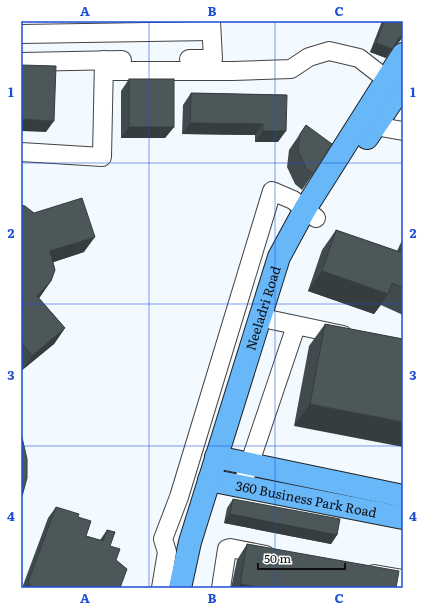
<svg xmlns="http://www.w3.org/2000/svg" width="424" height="609" viewBox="0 0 424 609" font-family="Literata,serif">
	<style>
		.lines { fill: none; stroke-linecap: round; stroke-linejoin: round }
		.minor-casing { stroke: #434343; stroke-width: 20 }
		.major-casing { stroke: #212121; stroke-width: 24 }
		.minor { stroke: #fff; stroke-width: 18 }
		.major { stroke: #68b7f9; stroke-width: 22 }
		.wall { fill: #414b4d }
		.shaded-wall { fill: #353d3e }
		.building { fill: #4c5759; stroke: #353d3e }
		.grid { fill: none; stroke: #1d4ed8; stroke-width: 1; stroke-opacity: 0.55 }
		.labels { text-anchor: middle; stroke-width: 4; stroke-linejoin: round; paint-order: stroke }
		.street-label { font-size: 13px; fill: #101010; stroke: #fff }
		.neatline { fill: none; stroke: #1d4ed8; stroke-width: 1.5 }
		.grid-label { font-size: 13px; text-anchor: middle; font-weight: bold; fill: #1d4ed8 }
	</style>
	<rect width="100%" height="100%" fill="#f2f9ff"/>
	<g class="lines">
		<defs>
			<g id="minor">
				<path d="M 21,34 L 211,31"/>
				<path d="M 189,59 L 213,59 L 211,21"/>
				<path d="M 21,62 L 122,60"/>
				<path d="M 104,71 L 233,71 L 291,69 L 309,57 L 329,51 L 359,58 L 386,79"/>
				<path d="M 375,126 L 403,131"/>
				<path d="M 21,152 L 102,157 L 104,60"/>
				<path d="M 272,320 L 343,335"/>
				<path d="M 242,486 L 296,326"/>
				<path d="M 374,574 L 403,579"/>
				<path d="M 161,588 L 167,552 L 163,539 L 179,497 L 272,191 L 293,200 L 316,218"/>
				<path d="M 221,588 L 227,549 L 230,548 L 266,555"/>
			</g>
			<g id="major">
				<path d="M 367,138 L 403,85"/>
				<path d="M 216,457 L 403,496"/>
				<path id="s1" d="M 209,480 L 403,518"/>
				<path id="s2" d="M 180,588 L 190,542 L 279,257 L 305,209 L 403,54"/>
			</g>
		</defs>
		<!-- minor casing -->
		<use href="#minor" class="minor-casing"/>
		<!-- major casing -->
		<use href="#major" class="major-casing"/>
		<!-- minor -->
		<use href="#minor" class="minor"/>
		<!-- major -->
		<use href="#major" class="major"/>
	</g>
	<!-- wall -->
	<g class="wall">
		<path d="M 382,21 L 403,21 L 399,42 L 394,46 L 386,58 L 370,52 Z"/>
		<path d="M 129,79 L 174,127 L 165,138 L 121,138 L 121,91 Z"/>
		<path d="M 191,93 L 287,95 L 278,142 L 255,142 L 255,135 L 182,134 L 183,105 Z"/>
		<path d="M 306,125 L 313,174 L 302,190 L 295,184 L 287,167 L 289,150 Z"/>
		<path d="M 21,205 L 84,252 L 53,262 L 51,281 L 39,298 L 65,328 L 54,344 L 21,371 Z"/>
		<path d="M 336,230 L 397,251 L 403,238 L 403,315 L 381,305 L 374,314 L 308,291 L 322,250 Z"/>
		<path d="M 325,324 L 403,339 L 294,426 L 309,346 Z"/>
		<path d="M 233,499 L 337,535 L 331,544 L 224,523 L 227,508 Z"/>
		<path d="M 56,507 L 86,536 L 100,540 L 107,530 L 110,546 L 116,560 L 120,588 L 22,588 L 48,518 Z"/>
		<path d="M 247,544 L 396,588 L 231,588 L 237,560 Z"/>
	</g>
	<!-- shaded-wall -->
	<g class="shaded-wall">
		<path d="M 403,35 L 403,37 L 399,42 L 392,47 L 399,38 Z"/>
		<path d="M 376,43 L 392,49 L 386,58 L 370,52 Z"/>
		<path d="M 21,119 L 54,121 L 46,132 L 21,131 Z"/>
		<path d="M 190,123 L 263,124 L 255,135 L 182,134 Z"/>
		<path d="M 129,127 L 174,127 L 165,138 L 121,138 Z"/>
		<path d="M 263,131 L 286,131 L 278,142 L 255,142 Z"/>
		<path d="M 95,237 L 84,252 L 39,267 L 50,251 Z"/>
		<path d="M 322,271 L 388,294 L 374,314 L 308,291 Z"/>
		<path d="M 51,281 L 40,297 L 26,311 L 37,296 Z"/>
		<path d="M 65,328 L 54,344 L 21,371 L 32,356 Z"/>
		<path d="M 310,404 L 403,422 L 403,447 L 294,426 Z"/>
		<path d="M 230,514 L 337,535 L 331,544 L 224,523 Z"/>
		<path d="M 240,584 L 262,588 L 237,588 Z"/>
	</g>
	<!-- building -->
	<g class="building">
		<path d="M 384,21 L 403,21 L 403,35 L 399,38 L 392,49 L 376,43 Z"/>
		<path d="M 21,65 L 56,66 L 54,121 L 21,119 Z"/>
		<rect x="129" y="79" width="45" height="48"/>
		<path d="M 191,93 L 287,95 L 286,131 L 263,131 L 263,124 L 190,123 Z"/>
		<path d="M 306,125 L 332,144 L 313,174 L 306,168 L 298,151 L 300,134 Z"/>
		<path d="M 82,198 L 95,237 L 50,251 L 55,270 L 51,281 L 37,296 L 65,328 L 32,356 L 21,342 L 21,205 L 25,206 L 34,213 Z"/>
		<path d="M 336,230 L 400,252 L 403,247 L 403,288 L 392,283 L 388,294 L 322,271 Z"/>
		<path d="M 325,324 L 403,339 L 403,422 L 310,404 Z"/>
		<path d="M 21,433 L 27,459 L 27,478 L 21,500 Z"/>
		<path d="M 233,499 L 340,519 L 337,535 L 230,514 Z"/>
		<path d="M 56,507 L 79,514 L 78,517 L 91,521 L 86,536 L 103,541 L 107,530 L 115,532 L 110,546 L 120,549 L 116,560 L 127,569 L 120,588 L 31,588 L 28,582 Z"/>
		<path d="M 247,544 L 399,571 L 396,588 L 262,588 L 240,584 Z"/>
	</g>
	<!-- grid -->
	<path class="grid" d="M 149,21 L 149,588M 275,21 L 275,588M 21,163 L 403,163M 21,304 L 403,304M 21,446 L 403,446"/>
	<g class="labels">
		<!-- street labels -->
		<g class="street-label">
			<text dy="5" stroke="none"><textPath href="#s2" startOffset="292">Neeladri Road</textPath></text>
			<text dy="5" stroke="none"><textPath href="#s1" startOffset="99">360 Business Park Road</textPath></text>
		</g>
	</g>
	<!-- border -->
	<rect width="424" height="609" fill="none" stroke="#ffffff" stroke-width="44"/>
	<!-- scale -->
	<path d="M258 563v6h87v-6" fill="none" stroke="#101010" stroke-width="2"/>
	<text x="264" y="563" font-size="12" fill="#101010" stroke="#ffffff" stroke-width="3" paint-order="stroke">50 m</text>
	<rect x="22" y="22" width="380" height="565" class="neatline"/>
	<g class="grid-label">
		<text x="85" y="16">A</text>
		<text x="212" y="16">B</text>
		<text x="339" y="16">C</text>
		<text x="11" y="97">1</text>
		<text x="413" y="97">1</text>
		<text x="11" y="238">2</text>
		<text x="413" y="238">2</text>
		<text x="11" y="380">3</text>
		<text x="413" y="380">3</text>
		<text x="11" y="521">4</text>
		<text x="413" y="521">4</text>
		<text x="85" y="603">A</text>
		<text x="212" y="603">B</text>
		<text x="339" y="603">C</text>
	</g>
</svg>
